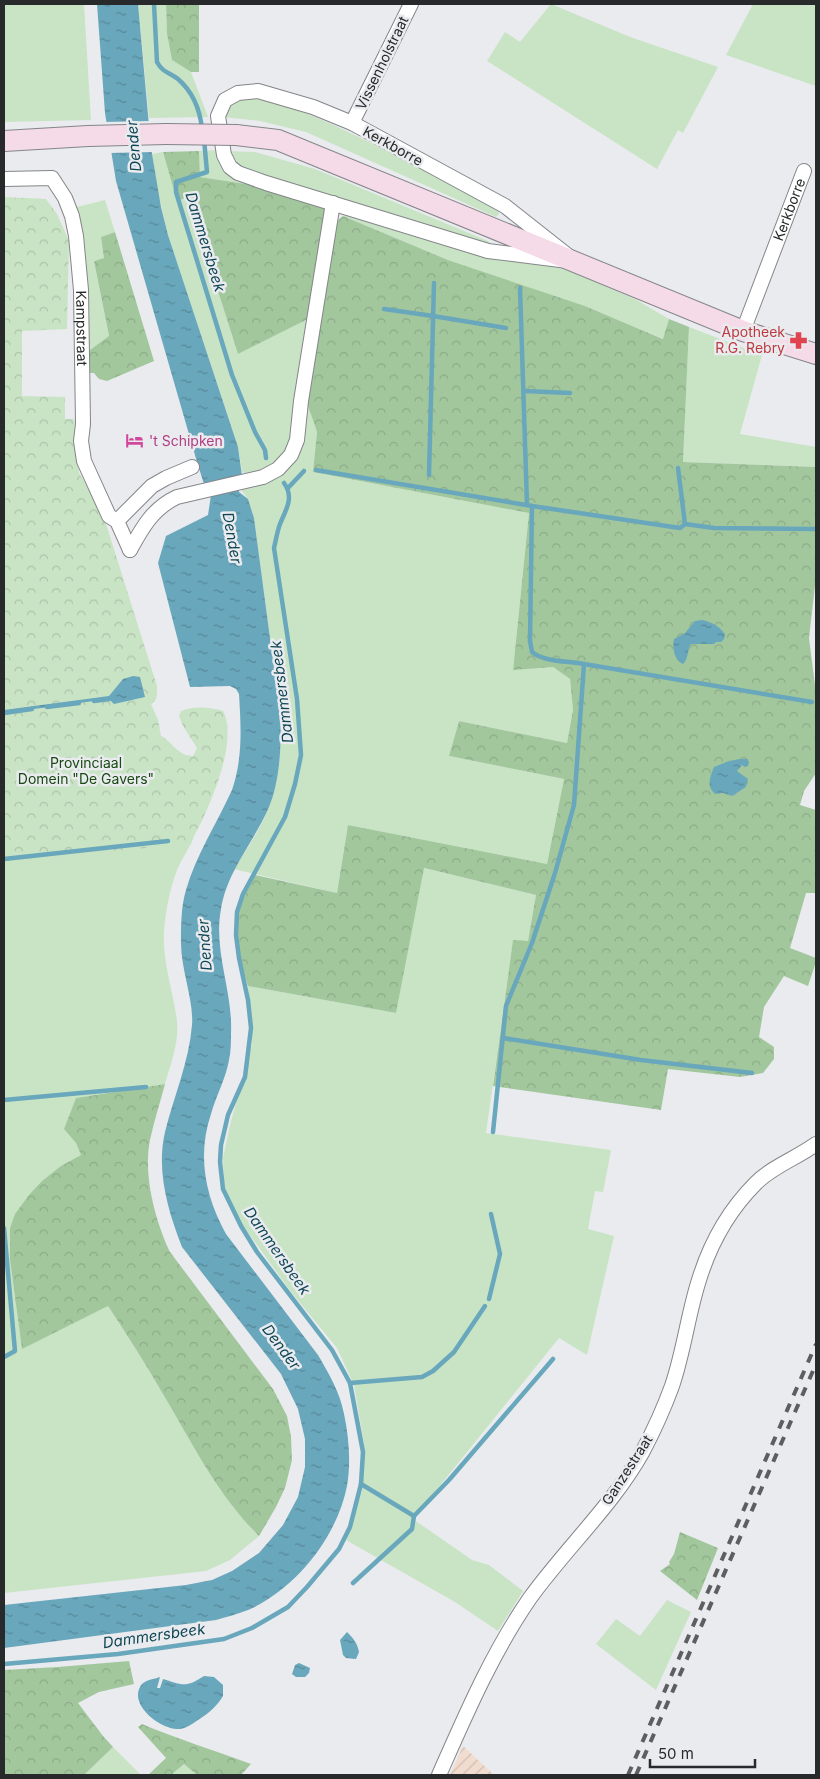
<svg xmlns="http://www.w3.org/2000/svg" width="820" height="1779" viewBox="0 0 820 1779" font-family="Inter,sans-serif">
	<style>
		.industrial { fill: url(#industrial-furrows) }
		.grass { fill: #c8e4c4 }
		.forest { fill: url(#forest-crowns) }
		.park { fill: url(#park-crowns) }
		.water { fill: url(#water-ripples) }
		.pier { fill: #e9ebee }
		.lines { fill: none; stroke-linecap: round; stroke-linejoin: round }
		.stream { stroke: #69a7bc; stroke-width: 4.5 }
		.street-casing { stroke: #848589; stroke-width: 16 }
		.secondary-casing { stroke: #848589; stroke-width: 22 }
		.street { stroke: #fff; stroke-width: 14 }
		.secondary { stroke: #f5dae7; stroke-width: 20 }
		.rail { stroke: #5c5e5f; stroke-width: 4; stroke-dasharray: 9 9; stroke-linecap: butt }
		.secondary-bridge-casing { stroke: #848589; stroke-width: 22; stroke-linecap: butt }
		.secondary-bridge { stroke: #f5dae7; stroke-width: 20 }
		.labels { text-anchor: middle; stroke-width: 5; stroke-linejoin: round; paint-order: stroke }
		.street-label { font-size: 14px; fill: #28292a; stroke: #e9ebee }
		.health-label { font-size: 14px; fill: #be3a42; stroke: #e9ebee; text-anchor: end }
		.hotel-label { font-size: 14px; fill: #b23c85; stroke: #e9ebee; text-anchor: start }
		.park-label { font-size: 14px; fill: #184a11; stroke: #e9ebee }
		.water-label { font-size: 15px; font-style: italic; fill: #0f4656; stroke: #e9ebee }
	</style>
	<defs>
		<pattern id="industrial-furrows" width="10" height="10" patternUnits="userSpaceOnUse" patternTransform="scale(1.25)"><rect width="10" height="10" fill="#f2dccf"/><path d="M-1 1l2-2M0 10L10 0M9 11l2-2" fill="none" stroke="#d0bdb2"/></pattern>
		<pattern id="forest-crowns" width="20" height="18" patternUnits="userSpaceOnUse" patternTransform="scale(1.25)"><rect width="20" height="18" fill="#a2c79d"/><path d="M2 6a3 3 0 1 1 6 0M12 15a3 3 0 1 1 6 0" fill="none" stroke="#8cab87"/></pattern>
		<pattern id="park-crowns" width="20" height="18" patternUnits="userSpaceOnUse" patternTransform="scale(1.25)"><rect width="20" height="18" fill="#c8e4c4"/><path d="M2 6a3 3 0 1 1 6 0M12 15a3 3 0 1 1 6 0" fill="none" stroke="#acc4a9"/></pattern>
		<pattern id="water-ripples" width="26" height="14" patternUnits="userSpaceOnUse" patternTransform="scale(1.25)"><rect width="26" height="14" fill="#69a7bc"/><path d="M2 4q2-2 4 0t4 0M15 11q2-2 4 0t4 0" fill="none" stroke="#568899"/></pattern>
	</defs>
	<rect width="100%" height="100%" fill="#e9ebee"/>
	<!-- industrial -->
	<path class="industrial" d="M 463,1746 L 494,1775 L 450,1775 Z"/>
	<!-- grass -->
	<g class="grass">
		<path d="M 4,4 L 84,4 L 91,120 L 4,122 Z"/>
		<path d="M 138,4 L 166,4 L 167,34 L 172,60 L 191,72 L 208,117 L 149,118 Z"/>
		<path d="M 551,4 L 630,37 L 718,67 L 683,133 L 678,130 L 657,169 L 487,61 L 505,32 L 520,42 Z"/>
		<path d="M 753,4 L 803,4 L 806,5 L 807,4 L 816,4 L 816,86 L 726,55 Z"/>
		<path d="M 247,98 C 281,101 311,115 342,129 C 395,154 447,183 499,211 L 499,214 L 496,217 L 306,132 L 260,121 L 222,117 C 225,104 235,101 247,98 Z"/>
		<path d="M 220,150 L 225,165 L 326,202 L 328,212 L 246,184 L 200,177 L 199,151 Z"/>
		<path d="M 225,151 L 255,152 L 315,169 L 488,241 L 491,244 L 490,246 L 239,169 Z"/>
		<path d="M 163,152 L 177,201 L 188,197 L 238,354 L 308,319 L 294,435 L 281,461 L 253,476 L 242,472 L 238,447 L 168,235 L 157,188 L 152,154 Z"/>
		<path d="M 105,200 L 115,232 L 101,237 L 104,258 L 94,261 L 109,337 L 86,353 L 84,260 L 77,207 Z"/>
		<path d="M 351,214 L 567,270 L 635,299 L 669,319 L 664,339 L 585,306 L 448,260 L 343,216 Z"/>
		<path d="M 689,327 L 762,355 L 740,434 L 816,447 L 816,467 L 683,462 Z"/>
		<path d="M 305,397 L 317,432 L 313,472 L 529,513 L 513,669 L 553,667 L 570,679 L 573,710 L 567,743 L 459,721 L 449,756 L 564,779 L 547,864 L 348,825 L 337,893 L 234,869 C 245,851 264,824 270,804 C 280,774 282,743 280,712 L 254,518 L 248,499 L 240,488 L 288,464 Z"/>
		<path d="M 194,836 C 190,848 182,858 177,870 C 170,888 166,910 164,930 C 162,961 173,990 177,1021 C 179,1043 171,1063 165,1084 L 76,1098 L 65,1129 L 76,1143 L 81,1155 L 75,1159 L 10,1228 L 10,1260 L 22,1348 L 108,1306 C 126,1334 145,1362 161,1390 C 190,1440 217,1495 259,1536 L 230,1560 L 206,1571 L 4,1593 L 4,855 Z"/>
		<path d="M 423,868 L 536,895 L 528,941 L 513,941 L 486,1133 L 611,1150 L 603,1192 L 595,1191 L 588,1229 L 614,1236 L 587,1355 L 559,1338 L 413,1519 L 472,1560 L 489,1565 L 523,1591 L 498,1631 L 455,1602 L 346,1540 L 362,1491 L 364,1444 L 354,1385 L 337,1348 L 291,1292 L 236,1216 L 224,1185 L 223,1158 L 230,1125 L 252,1044 L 248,986 L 396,1013 Z"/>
		<path d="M 667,1600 L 691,1612 L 656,1690 L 596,1644 L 616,1619 L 640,1636 Z"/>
		<path d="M 113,1747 L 141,1775 L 84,1775 Z"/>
		<path d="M 184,1764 L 197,1775 L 171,1775 Z"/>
	</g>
	<!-- forest -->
	<g class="forest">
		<path d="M 166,4 L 199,4 L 199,72 L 191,72 L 172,60 L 167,34 Z"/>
		<path d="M 199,151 L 200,177 L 246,184 L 321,206 L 328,212 L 308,319 L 238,354 L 188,197 L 177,201 L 163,152 Z"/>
		<path d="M 343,216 L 448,260 L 585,306 L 663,339 L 669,319 L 689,327 L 683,462 L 816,467 L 816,577 L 809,638 L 816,693 L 816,773 L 804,791 L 800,805 L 816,810 L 816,893 L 806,893 L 790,948 L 816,958 L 816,962 L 808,986 L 784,976 L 764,1007 L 759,1037 L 774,1047 L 774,1059 L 763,1073 L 740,1077 L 668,1069 L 661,1110 L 493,1086 L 513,940 L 528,941 L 536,895 L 424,868 L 396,1013 L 248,986 C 240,960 232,928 242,900 C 246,891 251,883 255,875 L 337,893 L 348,825 L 547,864 L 564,779 L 449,756 L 459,721 L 567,743 L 573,710 L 570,679 L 553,667 L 513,670 L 529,513 L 313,472 L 317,432 L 305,397 L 336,222 Z"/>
		<path d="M 115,232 L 154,361 L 107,381 L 99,379 L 94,373 L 87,373 L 86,353 L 109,336 L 94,261 L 104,258 L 101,237 Z"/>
		<path d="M 165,1084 C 160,1103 154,1121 150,1140 C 143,1175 155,1220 170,1252 L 273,1389 L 287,1416 L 291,1437 L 292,1460 L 285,1488 L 276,1507 L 259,1536 C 218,1496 192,1443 163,1394 C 146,1364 127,1335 108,1306 L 22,1349 L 10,1260 L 10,1228 L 15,1214 L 29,1195 L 42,1181 L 61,1166 L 81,1155 L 76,1143 L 64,1129 L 76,1098 Z"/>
		<path d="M 680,1532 L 718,1548 L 697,1600 L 660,1571 L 670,1564 L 669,1562 L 674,1554 Z"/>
		<path d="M 129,1661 L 134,1684 L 99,1692 L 78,1703 L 103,1736 L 113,1747 L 84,1775 L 4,1775 L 4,1670 L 58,1667 Z"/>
		<path d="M 142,1724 C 177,1739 214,1750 251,1764 L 241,1775 L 197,1775 L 184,1764 L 171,1775 L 148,1775 L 166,1758 L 138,1727 Z"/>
	</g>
	<!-- park -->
	<path class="park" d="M 4,197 L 46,199 L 57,214 L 69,241 L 67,329 L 22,331 L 22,396 L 65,397 L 65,419 L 74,419 L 79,473 L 101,508 L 157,686 C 157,694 158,700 151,704 L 158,720 L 161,736 C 174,743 176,755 193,756 L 197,748 L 183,726 L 179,716 L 181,711 C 195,706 209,707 223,711 C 237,737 216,790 204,816 C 200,826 194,834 191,844 L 4,861 Z"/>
	<!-- water -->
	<g class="water">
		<path d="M 97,4 L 138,4 L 151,148 L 161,207 L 168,235 L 238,447 L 242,476 L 237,478 L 239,492 L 248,499 L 254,518 L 280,713 C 282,741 280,781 269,807 C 254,842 227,871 221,909 C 213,951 233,991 231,1033 C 231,1042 231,1051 229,1060 C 226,1078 216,1096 211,1114 C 197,1155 205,1196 226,1234 L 318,1355 C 329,1374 340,1392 344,1414 C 349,1437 351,1463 347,1486 C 337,1537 296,1589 248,1610 C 238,1614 226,1617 216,1620 L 4,1648 L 4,1605 L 186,1585 L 212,1580 L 232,1571 L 259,1553 L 283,1525 L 298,1497 L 305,1467 L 305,1439 L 298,1409 L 281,1374 L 182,1247 C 168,1211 156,1171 165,1132 C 174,1096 189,1062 192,1025 C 194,1001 181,970 181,943 C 181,926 181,906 186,890 C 196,855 217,823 232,790 C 243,758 241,727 239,694 L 236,689 L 230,686 L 190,687 L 158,563 L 166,536 L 208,515 L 211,495 L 204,484 L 197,462 L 116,181 L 105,113 Z"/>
		<path d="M 702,620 C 712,622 719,626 725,634 L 724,639 L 721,642 L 716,642 L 714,644 L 691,644 C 687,650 689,658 683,664 C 674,660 672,648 674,639 L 685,633 L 695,621 Z"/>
		<path d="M 133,676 L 140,677 L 145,697 L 114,704 L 109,699 L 4,713 L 4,710 L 109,696 L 123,679 Z"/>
		<path d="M 740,759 L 747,759 L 749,762 L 748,766 L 745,767 L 742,765 L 737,771 L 748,779 L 746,787 L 732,796 L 723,793 L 715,794 C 706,786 710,777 714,767 L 729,761 Z"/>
		<path d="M 347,1632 C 354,1639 357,1643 359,1652 L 356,1659 L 346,1658 L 343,1655 L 340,1640 Z"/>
		<path d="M 299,1663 L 310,1668 L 309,1673 L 305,1677 L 296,1677 L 292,1674 L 295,1665 Z"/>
		<path d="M 204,1676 L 214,1677 L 223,1685 L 223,1696 C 218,1705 209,1713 201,1718 C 195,1722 187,1728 180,1729 C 162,1731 126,1704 142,1684 C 146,1680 154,1679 160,1677 L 157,1688 L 160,1688 L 163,1679 C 182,1685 186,1688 204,1676 Z"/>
	</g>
	<!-- pier -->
	<path class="pier" d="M 151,121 L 154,152 L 109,153 L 104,122 Z"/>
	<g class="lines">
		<!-- stream -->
		<g class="stream">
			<path d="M 154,4 L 157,62 C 163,73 169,72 178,79 C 193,92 200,110 202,129"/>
			<path d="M 204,139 L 207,172 L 176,182 L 176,192 L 232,375 L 255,432 L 265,450 L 266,458"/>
			<path d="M 520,288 L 527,505"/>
			<path d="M 384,309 L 433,316 L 506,328"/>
			<path d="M 524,391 L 570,393"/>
			<path d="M 316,470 L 532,506 L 530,641 L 532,652 C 544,662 568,661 584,664 L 574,805 L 555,873 L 532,943 L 506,1006 L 493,1132"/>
			<path d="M 429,475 L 434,283"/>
			<path d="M 288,488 L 304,471"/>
			<path d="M 532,506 L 680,528 L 685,524 L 678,468"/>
			<path d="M 685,524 L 714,528 L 816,529"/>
			<path d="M 584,664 L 812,702"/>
			<path d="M 94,701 L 109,699"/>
			<path d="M 47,707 L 79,703"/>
			<path d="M 4,713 L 32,709"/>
			<path d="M 4,859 L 168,841"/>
			<path d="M 503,1038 L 641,1060 L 752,1073"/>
			<path d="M 4,1100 L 146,1087"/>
			<path d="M 4,1228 L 15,1351 L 4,1357"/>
			<path d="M 489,1299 L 500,1254 L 491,1214"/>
			<path d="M 350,1383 L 422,1377 L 433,1371 L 454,1352 L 485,1306"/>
			<path d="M 361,1484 L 414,1516 L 449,1480 L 553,1359"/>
			<path d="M 353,1583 L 412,1529 L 414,1516"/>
			<path d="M 4,1664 L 118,1654 L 224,1639 L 252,1628 L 288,1607 L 307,1587 L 339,1549 L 350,1527 L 361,1484 L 363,1452 L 350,1383 L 332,1350 L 257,1252 L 241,1226 L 223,1189 L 220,1162 L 221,1145 L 228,1115 L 245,1077 L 251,1028 L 248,1000 L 239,958 L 236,935 L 237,912 L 243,894 L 285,817 L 295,784 L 301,755 L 297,699 L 274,548 C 276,540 277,532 280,524 C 285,511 295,498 284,483"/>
		</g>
		<defs>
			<g id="street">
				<path d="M 258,91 L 313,107 L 352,123 L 505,206 L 576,262 L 488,251 L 266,183 L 238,173 L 230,167 L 224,155 L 218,116 L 225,100 L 238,93 Z"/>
				<path d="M 352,123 L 411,4"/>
				<path id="s1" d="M 4,179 L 52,178 L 65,198 L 72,216 L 76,236 L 81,290 L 83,424 L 81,441 L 84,461 L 109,516 L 117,521 L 130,550"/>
				<path id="s2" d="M 743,331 L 804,171"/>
				<path d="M 117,521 L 152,486 L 166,478 L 192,467"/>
				<path d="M 130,550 C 142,528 153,508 177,497 L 263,477 L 278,469 L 291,455 L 297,440 L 301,401 L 333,203"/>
				<path d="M 439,1775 C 466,1714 492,1653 530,1598 C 566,1548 613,1505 643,1451 C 654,1430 664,1408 672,1386 C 684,1351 688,1314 699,1280 C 710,1244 729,1210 756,1183 C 773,1166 797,1158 816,1144"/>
			</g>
			<g id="secondary">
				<path d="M 236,135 L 278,140 L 743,331 L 816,354"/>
				<path d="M 4,141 L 88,136 L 166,134"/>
			</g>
		</defs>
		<!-- street casing -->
		<use href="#street" class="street-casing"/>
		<!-- secondary casing -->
		<use href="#secondary" class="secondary-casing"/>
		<!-- street -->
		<use href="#street" class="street"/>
		<!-- secondary -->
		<use href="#secondary" class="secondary"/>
		<!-- rail -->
		<g class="rail">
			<path d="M 628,1775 L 816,1344"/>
			<path d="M 636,1775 L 816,1364"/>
		</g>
		<defs>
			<path id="secondary-bridge" d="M 166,134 L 236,135"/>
		</defs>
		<!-- secondary-bridge casing -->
		<use href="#secondary-bridge" class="secondary-bridge-casing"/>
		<!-- secondary-bridge -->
		<use href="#secondary-bridge" class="secondary-bridge"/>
	</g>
	<!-- icons -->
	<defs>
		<symbol id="pharmacy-bare" viewBox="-9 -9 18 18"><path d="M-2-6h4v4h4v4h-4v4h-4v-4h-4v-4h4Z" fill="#e0444e" stroke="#e9ebee" stroke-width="2.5" paint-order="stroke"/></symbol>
		<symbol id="hotel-bare" viewBox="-9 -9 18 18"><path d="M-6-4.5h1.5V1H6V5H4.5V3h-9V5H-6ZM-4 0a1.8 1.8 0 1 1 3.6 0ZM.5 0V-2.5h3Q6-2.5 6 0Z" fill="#d1479c" stroke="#e9ebee" stroke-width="2.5" paint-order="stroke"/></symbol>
	</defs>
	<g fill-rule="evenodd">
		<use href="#pharmacy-bare" x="786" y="328" width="25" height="25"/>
		<use href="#hotel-bare" x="122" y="428" width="25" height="25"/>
	</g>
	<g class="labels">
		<!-- street labels -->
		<g class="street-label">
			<text transform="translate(382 63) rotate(-64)" y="5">Vissenholstraat</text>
			<text transform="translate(393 146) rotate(29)" y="5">Kerkborre</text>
			<text dy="5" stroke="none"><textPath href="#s2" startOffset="130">Kerkborre</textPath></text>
			<text dy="5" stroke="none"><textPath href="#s1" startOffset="204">Kampstraat</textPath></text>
			<text transform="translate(627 1470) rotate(-57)" y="5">Ganzestraat</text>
		</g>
		<!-- health labels -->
		<g class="health-label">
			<text x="785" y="337">Apotheek<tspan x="785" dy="16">R.G. Rebry</tspan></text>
		</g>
		<!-- hotel labels -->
		<g class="hotel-label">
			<text x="149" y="446">'t Schipken</text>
		</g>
		<!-- park labels -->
		<g class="park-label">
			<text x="86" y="768">Provinciaal<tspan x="86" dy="16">Domein "De Gavers"</tspan></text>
		</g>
		<!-- water labels -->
		<g class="water-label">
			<text transform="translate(134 146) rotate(-95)" y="5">Dender</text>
			<text transform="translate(205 242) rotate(73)" y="5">Dammersbeek</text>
			<text transform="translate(232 538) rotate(80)" y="5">Dender</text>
			<text transform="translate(282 692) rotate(-97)" y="5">Dammersbeek</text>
			<text transform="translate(205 945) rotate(-94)" y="5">Dender</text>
			<text transform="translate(277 1251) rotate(55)" y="5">Dammersbeek</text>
			<text transform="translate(281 1347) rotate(53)" y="5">Dender</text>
			<text transform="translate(154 1636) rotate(-8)" y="5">Dammersbeek</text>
		</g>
	</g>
	<!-- border -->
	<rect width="820" height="1779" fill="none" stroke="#28292a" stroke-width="10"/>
	<!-- scale -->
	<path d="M650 1759v8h105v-8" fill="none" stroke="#28292a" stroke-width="2.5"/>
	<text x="658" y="1759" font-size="15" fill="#28292a" stroke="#e9ebee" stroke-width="4" paint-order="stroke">50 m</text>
</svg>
